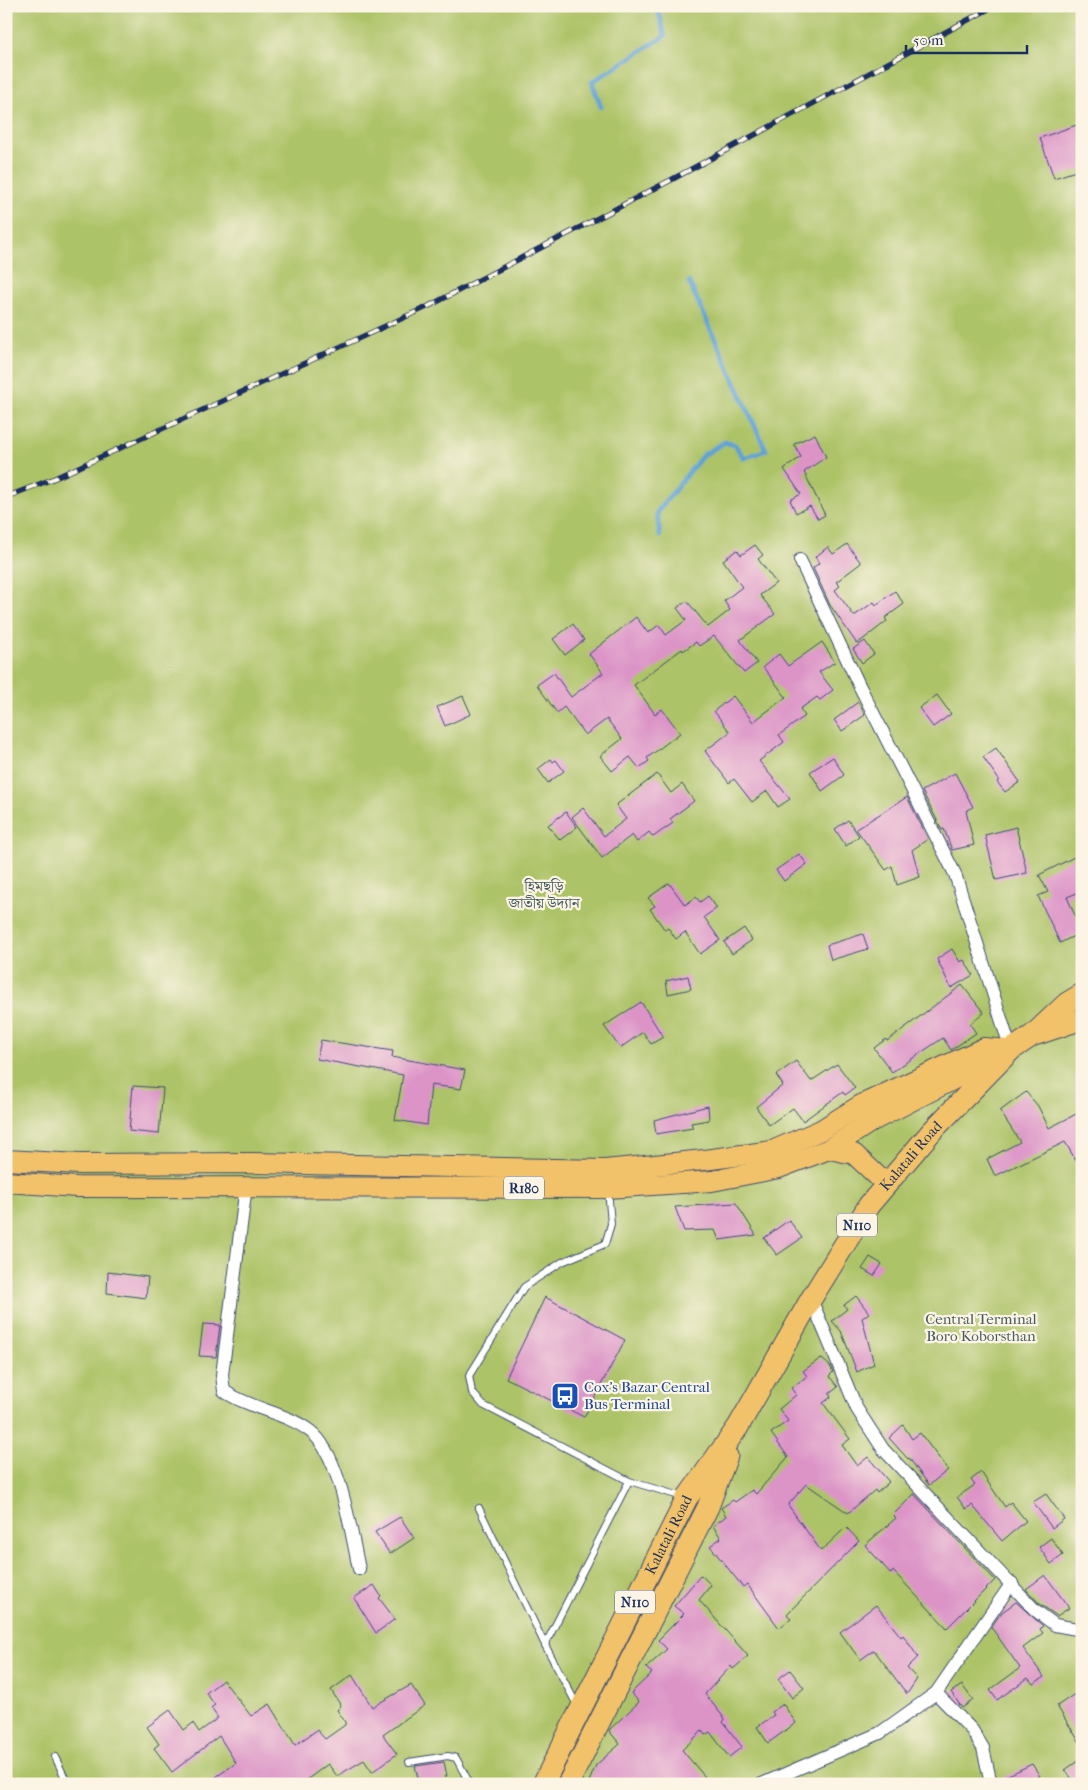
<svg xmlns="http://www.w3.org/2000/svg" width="1088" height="1790" viewBox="0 0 1088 1790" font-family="'IM FELL French Canon','Noto Serif Bengali',serif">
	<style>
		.green { fill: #adc368; stroke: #647963 }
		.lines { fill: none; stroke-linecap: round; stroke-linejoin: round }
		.stream { stroke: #5ea2d3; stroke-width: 5 }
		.building { fill: #dc94c7 }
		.service-casing { stroke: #3c4b70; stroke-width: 8 }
		.minor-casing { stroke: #3c4b70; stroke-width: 14 }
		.primary-casing { stroke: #3c4b70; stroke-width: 22 }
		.trunk-casing { stroke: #3c4b70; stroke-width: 23 }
		.service { stroke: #fff; stroke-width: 6 }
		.minor { stroke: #fff; stroke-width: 12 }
		.primary { stroke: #f2c26a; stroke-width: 20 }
		.trunk { stroke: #f2c26a; stroke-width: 21 }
		.rail-casing { stroke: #1b2f5e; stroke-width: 5.5 }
		.rail { stroke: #fcf5e5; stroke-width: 4; stroke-dasharray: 11; stroke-linecap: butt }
		.labels { text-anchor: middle; stroke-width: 4.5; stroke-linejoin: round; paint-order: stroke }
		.shield { fill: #fcf5e5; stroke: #5e6a86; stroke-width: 1 }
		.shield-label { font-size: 14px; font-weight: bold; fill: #1b2f5e }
		.park-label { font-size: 15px; fill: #475b61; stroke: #fcf5e5 }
		.street-label { font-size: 15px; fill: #1b2f5e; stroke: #fcf5e5 }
		.transit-label { font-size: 15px; fill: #164399; stroke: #fcf5e5; text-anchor: start }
	</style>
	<rect width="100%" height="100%" fill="#fcf5e5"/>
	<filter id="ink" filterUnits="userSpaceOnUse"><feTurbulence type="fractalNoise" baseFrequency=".02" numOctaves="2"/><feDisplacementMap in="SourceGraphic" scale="10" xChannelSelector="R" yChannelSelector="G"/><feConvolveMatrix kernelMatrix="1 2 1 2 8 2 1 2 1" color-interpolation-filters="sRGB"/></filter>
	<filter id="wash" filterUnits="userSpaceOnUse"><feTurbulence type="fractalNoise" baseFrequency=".0096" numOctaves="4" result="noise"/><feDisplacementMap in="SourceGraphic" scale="20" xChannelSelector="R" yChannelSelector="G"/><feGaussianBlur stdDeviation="1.12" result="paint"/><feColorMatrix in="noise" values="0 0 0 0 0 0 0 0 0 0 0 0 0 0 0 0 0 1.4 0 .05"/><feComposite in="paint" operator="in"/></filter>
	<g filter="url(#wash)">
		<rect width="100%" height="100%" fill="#f9e9d3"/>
		<!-- green -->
		<rect class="green" x="6" y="6" width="1076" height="1778"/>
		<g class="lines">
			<!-- stream -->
			<g class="stream">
				<path d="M 601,107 L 592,82 L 665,36 L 657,6"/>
				<path d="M 660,536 L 657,512 L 703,455 L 725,442 L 735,445 L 744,458 L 766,450 L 689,282"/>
			</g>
		</g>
		<g id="blocks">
			<!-- building -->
			<g class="building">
				<path d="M 1082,123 L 1082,169 L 1054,178 L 1040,138 Z"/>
				<path d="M 815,434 L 826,457 L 804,472 L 825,515 L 818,519 L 810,506 L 796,513 L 790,500 L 801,494 L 784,469 L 801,457 L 794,444 Z"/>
				<path d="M 847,544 L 861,563 L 836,582 L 840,586 L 835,590 L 854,616 L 874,602 L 876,605 L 895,591 L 904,604 L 885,618 L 887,621 L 857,644 L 830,605 L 813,568 L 819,563 L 815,557 L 828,547 L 833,554 Z"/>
				<path d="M 755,545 L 763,555 L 758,559 L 776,583 L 760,595 L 775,614 L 740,640 L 757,663 L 744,673 L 714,636 L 699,646 L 696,642 L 683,651 L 682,649 L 634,685 L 655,714 L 662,709 L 680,733 L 647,758 L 649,761 L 639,768 L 630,757 L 612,771 L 600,756 L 622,739 L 607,719 L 585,735 L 564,707 L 557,713 L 537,685 L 554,673 L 571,697 L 603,673 L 589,654 L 636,617 L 648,633 L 659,625 L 666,635 L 686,620 L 677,608 L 687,601 L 708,627 L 730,610 L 724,601 L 742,587 L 723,560 L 737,550 L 741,555 Z"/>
				<path d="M 573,624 L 584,640 L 565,655 L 553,639 Z"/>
				<path d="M 865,641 L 874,654 L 862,663 L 853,649 Z"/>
				<path d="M 822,642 L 835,662 L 819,672 L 833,690 L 820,700 L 817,697 L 800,709 L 805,716 L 779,735 L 784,742 L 759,761 L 790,799 L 778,807 L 767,791 L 752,802 L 734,779 L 729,783 L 705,751 L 730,732 L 714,711 L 733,696 L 753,722 L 786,697 L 763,667 L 779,654 L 788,666 Z"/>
				<path d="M 937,695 L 951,714 L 933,727 L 919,708 Z"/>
				<path d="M 463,696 L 471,714 L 445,726 L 437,707 Z"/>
				<path d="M 858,702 L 865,715 L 842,731 L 834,720 Z"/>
				<path d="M 996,748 L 1020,782 L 1005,792 L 997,782 L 999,780 L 983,757 Z"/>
				<path d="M 833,757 L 844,775 L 822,791 L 810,772 Z"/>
				<path d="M 551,759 L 553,762 L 556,760 L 564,771 L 548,783 L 538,769 Z"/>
				<path d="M 955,773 L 973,807 L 966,811 L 974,845 L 952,850 L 944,829 L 942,830 L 922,791 Z"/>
				<path d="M 657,774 L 671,793 L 682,784 L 694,801 L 670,819 L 673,823 L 653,837 L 649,832 L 637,842 L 632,835 L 602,858 L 572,817 L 583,808 L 604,836 L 626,819 L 616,805 Z"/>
				<path d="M 907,797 L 928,839 L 912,850 L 920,877 L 897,885 L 892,866 L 886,870 L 856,829 Z"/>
				<path d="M 566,812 L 577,827 L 560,840 L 548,825 Z"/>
				<path d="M 848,820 L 859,836 L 846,846 L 835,829 Z"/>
				<path d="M 1016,827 L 1027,873 L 996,880 L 985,835 Z"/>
				<path d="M 1082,853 L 1082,891 L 1067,897 L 1082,932 L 1060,943 L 1038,896 L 1048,892 L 1039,875 Z"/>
				<path d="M 799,854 L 807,864 L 784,881 L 776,870 Z"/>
				<path d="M 669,883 L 685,905 L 696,897 L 700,902 L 708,896 L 717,908 L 704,917 L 720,940 L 700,954 L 685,932 L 676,939 L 668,928 L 665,930 L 650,909 L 655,906 L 648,898 Z"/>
				<path d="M 744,928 L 752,940 L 732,954 L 724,942 Z"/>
				<path d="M 863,934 L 868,949 L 831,960 L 827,945 Z"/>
				<path d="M 952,949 L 960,962 L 964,960 L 973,975 L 951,988 L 937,959 Z"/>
				<path d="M 688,976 L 691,989 L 668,994 L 666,981 Z"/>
				<path d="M 962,985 L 984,1013 L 970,1024 L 976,1033 L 951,1050 L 943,1038 L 892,1072 L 874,1048 L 886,1039 L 887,1041 Z"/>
				<path d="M 641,1002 L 663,1037 L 651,1044 L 643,1032 L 620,1048 L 604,1026 Z"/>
				<path d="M 321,1040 L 393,1051 L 392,1057 L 465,1070 L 461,1089 L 431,1085 L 427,1125 L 395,1120 L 403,1075 L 317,1059 Z"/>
				<path d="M 796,1061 L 811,1081 L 837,1064 L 855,1088 L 845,1095 L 843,1092 L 803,1121 L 793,1108 L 769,1125 L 756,1107 L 783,1085 L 776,1075 Z"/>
				<path d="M 133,1086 L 163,1088 L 159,1134 L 129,1131 Z"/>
				<path d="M 1026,1092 L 1038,1106 L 1049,1128 L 1082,1111 L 1082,1171 L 1065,1142 L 995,1176 L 987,1159 L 1020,1142 L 1000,1111 Z"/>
				<path d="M 708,1106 L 709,1120 L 691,1123 L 693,1128 L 656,1134 L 654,1120 Z"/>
				<path d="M 736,1203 L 756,1235 L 719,1240 L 715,1230 L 684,1231 L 675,1207 Z"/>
				<path d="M 789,1220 L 802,1238 L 777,1255 L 764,1238 Z"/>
				<path d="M 870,1257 L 882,1264 L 874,1276 L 862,1269 Z"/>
				<path d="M 108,1272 L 148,1277 L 146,1298 L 107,1293 Z"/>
				<path d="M 856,1296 L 869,1313 L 862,1318 L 874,1364 L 857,1372 L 841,1331 L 832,1321 L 847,1309 L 844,1305 Z"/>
				<path d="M 545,1297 L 625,1340 L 584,1417 L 506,1378 Z"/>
				<path d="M 203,1324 L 220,1325 L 216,1357 L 199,1356 Z"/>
				<path d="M 821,1358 L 830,1366 L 833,1372 L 829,1376 L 838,1387 L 829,1394 L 831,1397 L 823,1403 L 850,1439 L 842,1445 L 857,1466 L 868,1457 L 889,1482 L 877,1493 L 875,1490 L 848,1513 L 806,1484 L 788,1505 L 821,1551 L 846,1527 L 859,1541 L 787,1614 L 791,1619 L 779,1628 L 747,1584 L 743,1587 L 710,1546 L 721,1538 L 713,1526 L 726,1516 L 721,1508 L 733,1500 L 735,1502 L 752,1490 L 756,1494 L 788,1457 L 771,1433 L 788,1421 L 779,1409 L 796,1395 L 791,1388 L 807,1376 L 803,1371 Z"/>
				<path d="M 903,1425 L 912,1439 L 920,1433 L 948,1470 L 929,1485 L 909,1458 L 908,1459 L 889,1438 Z"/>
				<path d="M 981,1472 L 1005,1507 L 1011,1502 L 1026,1521 L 1002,1541 L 972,1505 L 966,1509 L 957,1497 L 975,1485 L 971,1480 Z"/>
				<path d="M 914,1494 L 995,1580 L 947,1628 L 893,1571 L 891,1574 L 865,1545 L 896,1518 L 893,1515 Z"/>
				<path d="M 1046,1494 L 1064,1519 L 1052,1528 L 1033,1502 Z"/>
				<path d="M 400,1517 L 414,1538 L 390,1554 L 375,1532 Z"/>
				<path d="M 1051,1538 L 1063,1555 L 1051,1564 L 1039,1547 Z"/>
				<path d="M 701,1575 L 711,1585 L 699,1600 L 748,1656 L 733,1669 L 731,1666 L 705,1694 L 725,1719 L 723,1722 L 742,1747 L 729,1757 L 710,1732 L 705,1735 L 702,1731 L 682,1750 L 711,1784 L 588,1784 L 596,1765 L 620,1744 L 609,1731 L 610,1729 L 639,1702 L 631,1693 L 652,1673 L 646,1668 L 667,1649 L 658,1640 L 684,1614 L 674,1606 Z"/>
				<path d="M 1045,1575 L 1069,1608 L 1057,1616 L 1040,1604 L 1026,1589 Z"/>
				<path d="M 374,1585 L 381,1596 L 379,1598 L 395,1619 L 376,1633 L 354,1598 Z"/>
				<path d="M 1016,1602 L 1043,1626 L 1040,1629 L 1043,1633 L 1023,1648 L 1044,1677 L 1033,1684 L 1028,1678 L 997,1700 L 990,1690 L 1020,1668 L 991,1627 L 1002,1612 Z"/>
				<path d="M 876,1605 L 901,1637 L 903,1635 L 918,1657 L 907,1668 L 917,1679 L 907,1694 L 874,1650 L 860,1660 L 840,1632 Z"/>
				<path d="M 790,1670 L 804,1688 L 792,1698 L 778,1679 Z"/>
				<path d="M 352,1675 L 372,1707 L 411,1685 L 425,1705 L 383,1735 L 397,1754 L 372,1772 L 364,1760 L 337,1776 L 328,1764 L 301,1784 L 206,1784 L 236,1763 L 219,1736 L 172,1772 L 154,1748 L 159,1744 L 147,1727 L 170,1710 L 184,1730 L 193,1723 L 199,1732 L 218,1718 L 211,1708 L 215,1705 L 206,1693 L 223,1680 L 251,1716 L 270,1704 L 295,1745 L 317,1730 L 325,1739 L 345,1725 L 345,1722 L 337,1710 L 341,1706 L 331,1690 Z"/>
				<path d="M 962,1685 L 973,1700 L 962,1708 L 951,1692 Z"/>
				<path d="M 1082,1689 L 1082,1746 L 1057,1706 Z"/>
				<path d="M 783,1704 L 796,1723 L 768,1743 L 757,1727 L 774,1715 L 772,1712 Z"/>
				<path d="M 1082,1758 L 1082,1784 L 1076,1784 L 1065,1770 Z"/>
				<path d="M 444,1762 L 447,1776 L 444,1776 L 446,1784 L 419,1782 L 415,1766 Z"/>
				<path d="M 1032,1764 L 1040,1776 L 1024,1784 L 999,1784 L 998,1780 Z"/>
			</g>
		</g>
	</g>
	<g filter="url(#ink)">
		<use href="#blocks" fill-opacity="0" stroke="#3c4b70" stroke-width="1"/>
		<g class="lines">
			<defs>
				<g id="service">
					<path d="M 608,1189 L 611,1224 L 605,1244 L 562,1262 L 524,1287 L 469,1376 L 472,1392 L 483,1405 L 629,1481 L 683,1497"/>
					<path d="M 479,1508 L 545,1645"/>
					<path d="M 578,1707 L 545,1645 L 629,1481"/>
					<path d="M 55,1757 L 68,1784"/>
					<path d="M 409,1762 L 448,1756 L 456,1758 L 470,1784"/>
				</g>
				<g id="minor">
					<path d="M 800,560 L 860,687 L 955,874 L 1011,1050"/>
					<path d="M 246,1186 L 222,1375 L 224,1391 C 250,1409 285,1412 310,1431 C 340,1453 351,1533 359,1569"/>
					<path d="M 811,1299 L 857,1409 L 883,1449 L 1035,1610 L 1055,1625 L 1082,1630"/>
					<path d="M 936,1693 L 972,1730 L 983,1748 L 991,1784"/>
					<path d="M 762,1784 L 880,1733 L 936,1693 L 1012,1583"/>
				</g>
				<g id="primary">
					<path d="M 829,1149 L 854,1154 L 886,1184"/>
					<path d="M 6,1160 L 80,1164 L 252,1163 L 605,1170 L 704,1160 L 772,1151 L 821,1130 L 861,1105 L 984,1048 L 1009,1050"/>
					<path d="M 6,1182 L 77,1187 L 608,1188 L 712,1181 L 779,1168 L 829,1149 L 872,1121 L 1005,1053"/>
				</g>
				<g id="trunk">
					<path d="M 1037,1034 L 1082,1019"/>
					<path id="s1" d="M 543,1784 L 687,1498 L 738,1427 L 811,1299 L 869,1205 L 932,1131 L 1011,1050 L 1033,1035 L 1067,1003 L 1082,994"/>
					<path d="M 568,1784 L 708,1507 L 727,1456"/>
				</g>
			</defs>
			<!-- service casing -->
			<use href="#service" class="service-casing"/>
			<!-- minor casing -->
			<use href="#minor" class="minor-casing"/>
			<!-- primary casing -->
			<use href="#primary" class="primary-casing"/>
			<!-- trunk casing -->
			<use href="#trunk" class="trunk-casing"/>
			<!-- service -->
			<use href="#service" class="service"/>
			<!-- minor -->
			<use href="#minor" class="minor"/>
			<!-- primary -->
			<use href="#primary" class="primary"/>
			<!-- trunk -->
			<use href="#trunk" class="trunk"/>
			<defs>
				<path id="rail" d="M 6,497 L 55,478 L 429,306 L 671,180 L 994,6"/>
			</defs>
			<!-- rail casing -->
			<use href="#rail" class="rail-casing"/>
			<!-- rail -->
			<use href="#rail" class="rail"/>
		</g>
	</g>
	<!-- icons -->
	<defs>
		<symbol id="bus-square" viewBox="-11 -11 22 22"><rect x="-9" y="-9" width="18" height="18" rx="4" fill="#1a4fb4" stroke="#fcf5e5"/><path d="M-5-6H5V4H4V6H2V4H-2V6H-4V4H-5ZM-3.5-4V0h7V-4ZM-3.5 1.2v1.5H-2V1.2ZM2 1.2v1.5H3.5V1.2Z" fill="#fff"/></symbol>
	</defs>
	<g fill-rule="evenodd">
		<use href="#bus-square" x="549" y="1380" width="32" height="32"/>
	</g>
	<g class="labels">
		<!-- shield labels -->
		<g class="shield">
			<rect x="504" y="1176.5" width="40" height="23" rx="4"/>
			<rect x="837" y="1213.5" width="40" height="23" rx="4"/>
			<rect x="615" y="1590.5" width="40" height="23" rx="4"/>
		</g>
		<g class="shield-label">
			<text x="524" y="1193">R180</text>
			<text x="857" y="1230">N110</text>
			<text x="635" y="1607">N110</text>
		</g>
		<!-- park labels -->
		<g class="park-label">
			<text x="544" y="891">হিমছড়ি<tspan x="544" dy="17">জাতীয় উদ্যান</tspan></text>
			<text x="981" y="1324">Central Terminal<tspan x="981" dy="17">Boro Koborsthan</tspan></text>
		</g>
		<!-- street labels -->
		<g class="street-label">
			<text dy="5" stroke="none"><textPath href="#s1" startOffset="730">Kalatali Road</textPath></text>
			<text dy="5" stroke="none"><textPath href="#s1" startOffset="279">Kalatali Road</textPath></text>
		</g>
		<!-- transit labels -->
		<g class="transit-label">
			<text x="584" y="1392">Cox's Bazar Central<tspan x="584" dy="17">Bus Terminal</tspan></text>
		</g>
	</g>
	<!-- margin -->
	<rect width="1088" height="1790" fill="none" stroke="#fcf5e5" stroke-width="25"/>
	<!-- scale -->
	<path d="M906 45v8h121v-8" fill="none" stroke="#1b2f5e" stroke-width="2.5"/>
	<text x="913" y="45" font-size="15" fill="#1b2f5e" stroke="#fcf5e5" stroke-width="4" paint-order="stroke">50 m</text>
</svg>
